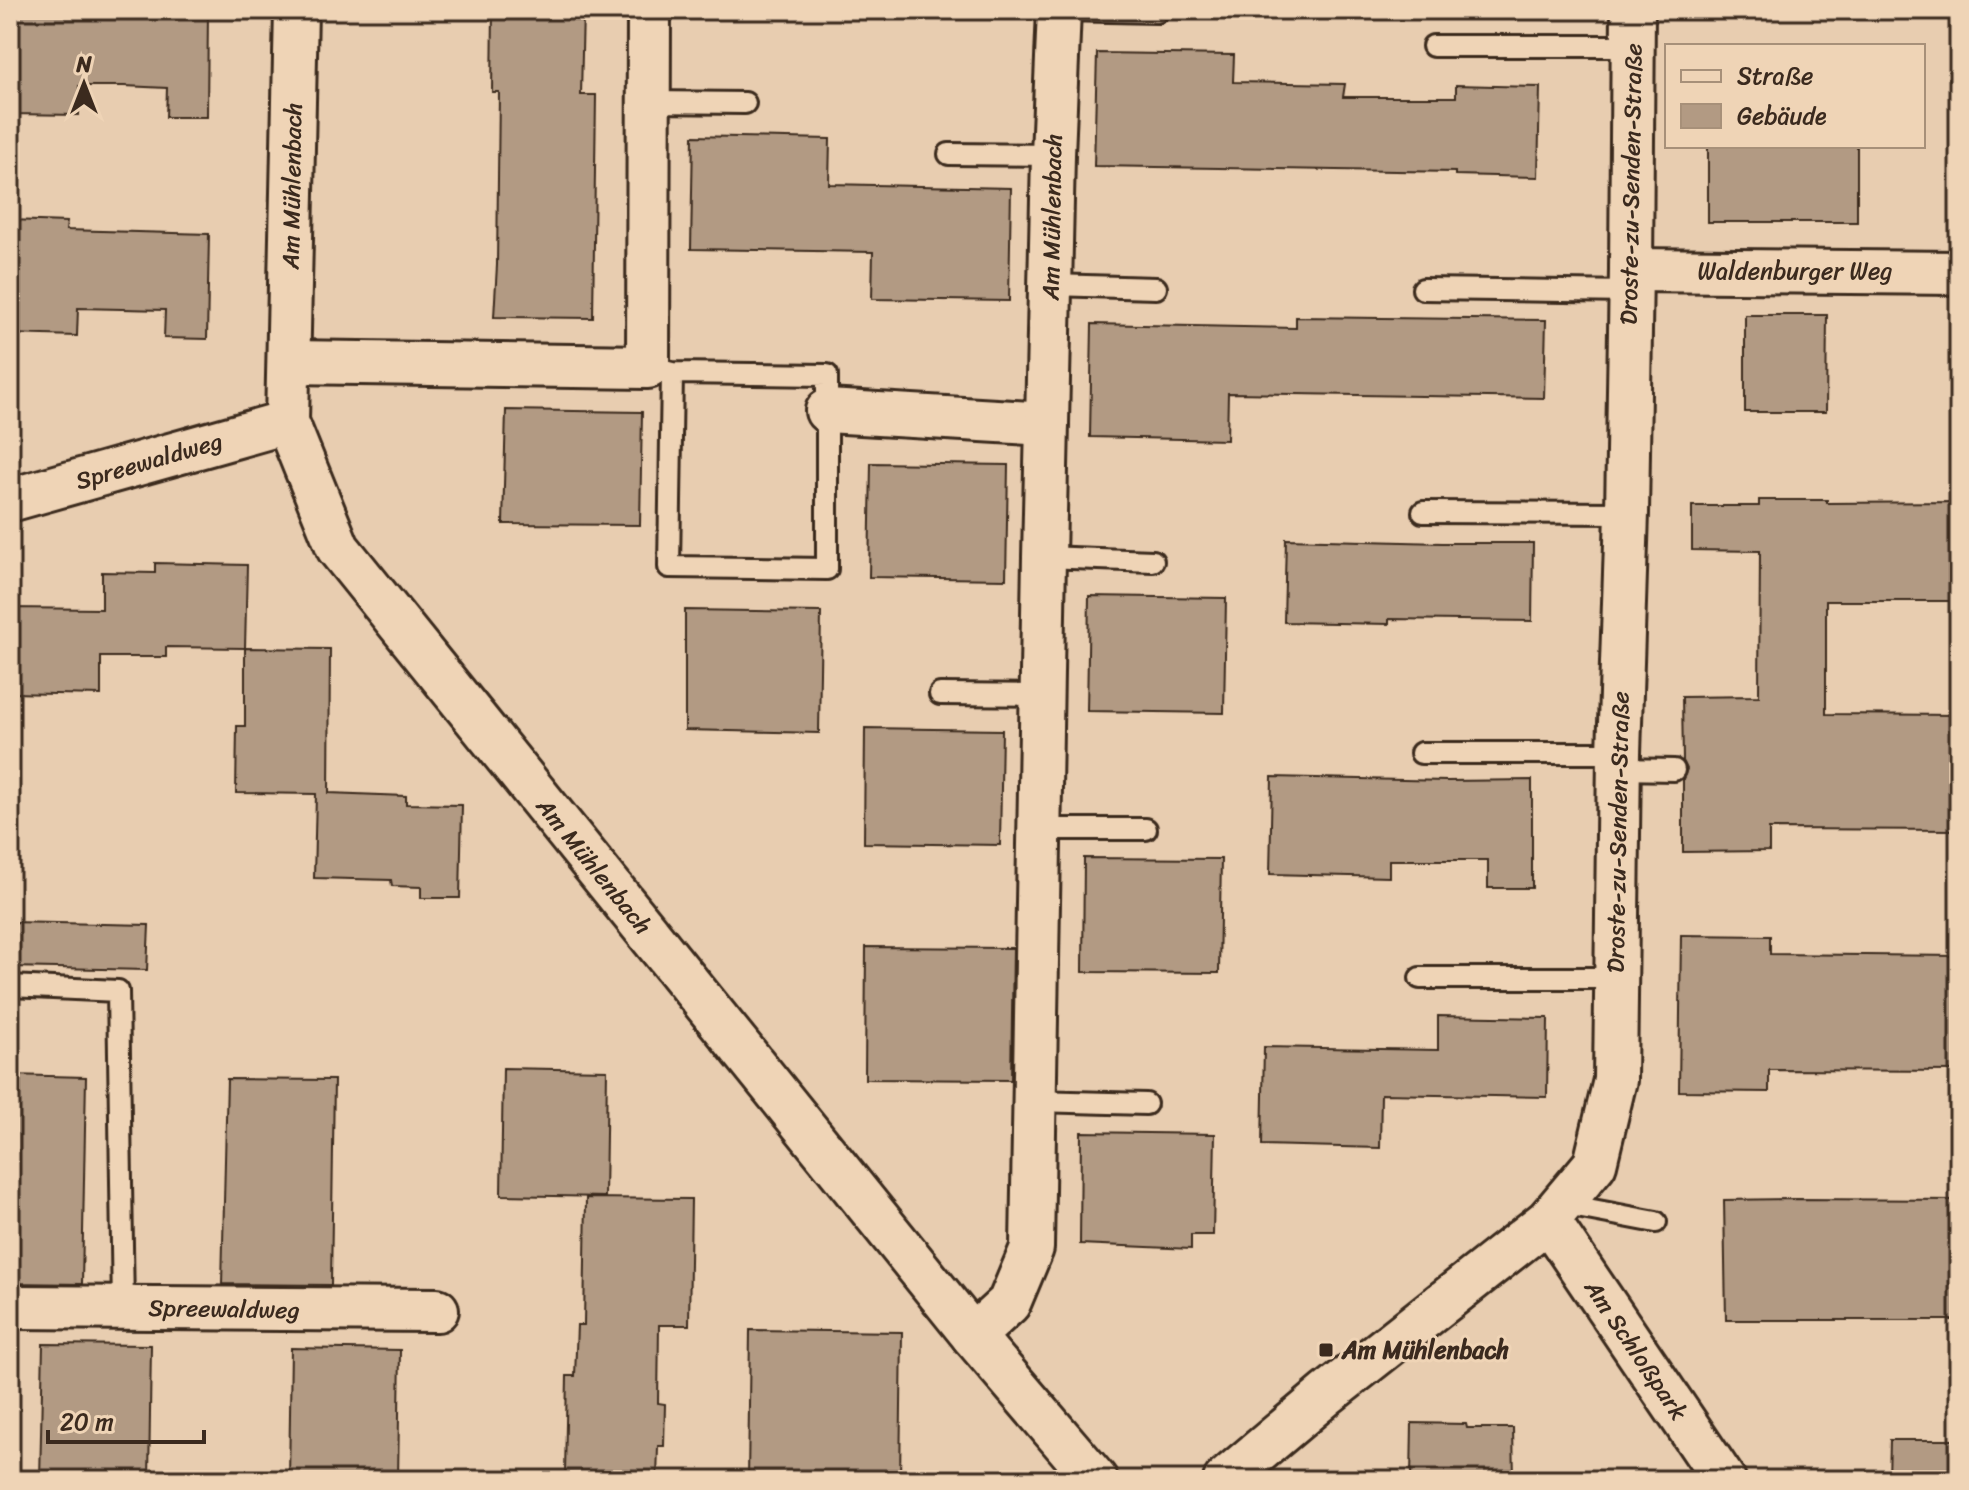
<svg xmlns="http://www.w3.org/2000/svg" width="1969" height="1490" viewBox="0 0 1969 1490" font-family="Sriracha,sans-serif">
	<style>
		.building { fill: #b29a83; stroke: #3b2a1e; stroke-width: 2 }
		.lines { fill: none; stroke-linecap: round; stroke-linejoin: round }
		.lane-casing { stroke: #3b2a1e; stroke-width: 26 }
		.street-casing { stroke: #3b2a1e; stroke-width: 48 }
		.lane { stroke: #efd4b6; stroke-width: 20 }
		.street { stroke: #efd4b6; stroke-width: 42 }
		.poi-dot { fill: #3b2a1e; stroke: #efd4b6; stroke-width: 3 }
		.labels { text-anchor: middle; stroke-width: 6; stroke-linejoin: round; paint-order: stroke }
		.street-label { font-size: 24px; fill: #3b2a1e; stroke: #efd4b6 }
		.poi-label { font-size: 24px; font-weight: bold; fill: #3b2a1e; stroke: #efd4b6; text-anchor: start }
	</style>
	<rect width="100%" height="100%" fill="#e8cdb0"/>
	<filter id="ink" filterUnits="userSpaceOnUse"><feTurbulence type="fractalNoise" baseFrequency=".0125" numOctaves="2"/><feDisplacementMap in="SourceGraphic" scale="16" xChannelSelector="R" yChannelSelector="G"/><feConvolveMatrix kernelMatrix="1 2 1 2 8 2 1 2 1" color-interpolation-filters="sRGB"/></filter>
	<g filter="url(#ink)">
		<!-- building -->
		<g class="building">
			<path d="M 10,10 L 208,10 L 207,117 L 166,117 L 167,88 L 124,86 L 79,86 L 79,115 L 10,114 Z"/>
			<path d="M 493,10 L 583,10 L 581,95 L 596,95 L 593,318 L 494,317 L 497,265 L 499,92 L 492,92 Z"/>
			<path d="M 1097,53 L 1234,55 L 1233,82 L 1345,84 L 1343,97 L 1456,97 L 1456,85 L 1540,87 L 1538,177 L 1455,175 L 1455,172 L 1094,166 Z"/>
			<path d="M 693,136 L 830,139 L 829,184 L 1011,188 L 1009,301 L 872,299 L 873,252 L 691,249 Z"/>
			<rect x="1708" y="146" width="149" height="76"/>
			<path d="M 10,220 L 67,222 L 66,230 L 209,234 L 207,339 L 164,338 L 165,310 L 122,309 L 78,308 L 77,336 L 10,334 Z"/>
			<path d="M 1745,315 L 1827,315 L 1826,412 L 1745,412 Z"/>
			<path d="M 1296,317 L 1546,320 L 1544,398 L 1228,393 L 1227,440 L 1090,437 L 1092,324 L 1296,328 Z"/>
			<path d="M 506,410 L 642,412 L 640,525 L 503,524 Z"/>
			<path d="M 871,463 L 1008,465 L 1006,579 L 869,577 Z"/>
			<path d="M 1759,500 L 1827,500 L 1827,503 L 1959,502 L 1959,601 L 1826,601 L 1826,714 L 1959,715 L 1959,830 L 1769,829 L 1769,851 L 1683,852 L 1683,779 L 1687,769 L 1683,761 L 1682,697 L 1759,696 L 1760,551 L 1692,550 L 1692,506 L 1759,506 Z"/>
			<path d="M 1286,539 L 1442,543 L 1533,543 L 1532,621 L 1389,619 L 1389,624 L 1284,622 Z"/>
			<path d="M 155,563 L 247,565 L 245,648 L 166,647 L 166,657 L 101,657 L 101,695 L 10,693 L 10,608 L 102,609 L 102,572 L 155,573 Z"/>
			<path d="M 1089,596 L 1226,598 L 1224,713 L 1087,711 Z"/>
			<path d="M 685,610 L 821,612 L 819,733 L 685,730 Z"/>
			<path d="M 245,648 L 330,649 L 329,793 L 406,796 L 406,804 L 462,805 L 460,898 L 421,898 L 421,887 L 392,886 L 391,880 L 314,878 L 316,794 L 236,793 L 237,726 L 245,726 Z"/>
			<path d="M 865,728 L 1002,730 L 1000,845 L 864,843 Z"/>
			<path d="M 1272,777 L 1447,781 L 1532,780 L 1532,888 L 1488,888 L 1488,860 L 1389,860 L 1389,877 L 1270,874 Z"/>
			<path d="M 1084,858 L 1221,859 L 1219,973 L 1083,972 Z"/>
			<path d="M 10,922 L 149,925 L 147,970 L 10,967 Z"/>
			<path d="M 1681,935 L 1770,936 L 1770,954 L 1959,956 L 1959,1071 L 1769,1070 L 1769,1092 L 1679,1091 Z"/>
			<path d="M 866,947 L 1013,948 L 1011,1080 L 865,1079 Z"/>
			<path d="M 1438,1016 L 1548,1018 L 1547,1097 L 1381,1094 L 1380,1148 L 1262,1145 L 1264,1047 L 1438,1050 Z"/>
			<path d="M 503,1068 L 607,1070 L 605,1197 L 501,1195 Z"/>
			<path d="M 10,1075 L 86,1077 L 82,1284 L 10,1283 Z"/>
			<path d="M 227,1079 L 334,1080 L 331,1285 L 222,1284 Z"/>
			<path d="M 1081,1132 L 1215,1134 L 1213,1235 L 1191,1235 L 1191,1249 L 1080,1244 Z"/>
			<path d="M 586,1198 L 691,1199 L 689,1325 L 659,1325 L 658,1403 L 665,1404 L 664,1446 L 658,1446 L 657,1480 L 573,1480 L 573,1474 L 565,1473 L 567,1376 L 575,1376 L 577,1325 L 584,1325 Z"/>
			<path d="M 1795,1199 L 1959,1200 L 1959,1320 L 1726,1320 L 1724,1200 Z"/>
			<path d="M 750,1330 L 902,1332 L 900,1480 L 748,1480 Z"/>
			<path d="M 43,1344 L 151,1345 L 149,1480 L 40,1480 Z"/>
			<path d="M 291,1348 L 400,1350 L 398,1480 L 289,1480 Z"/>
			<path d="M 1412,1423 L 1466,1424 L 1467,1428 L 1513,1428 L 1514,1480 L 1411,1480 Z"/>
			<path d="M 1890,1440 L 1959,1440 L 1959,1480 L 1889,1480 Z"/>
		</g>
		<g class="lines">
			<defs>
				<g id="lane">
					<path d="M 1059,10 L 1157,12"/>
					<path d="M 1433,46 L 1633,46"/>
					<path d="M 649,102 L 745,103"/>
					<path d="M 949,154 L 1053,155"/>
					<path d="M 1051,285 L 1156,288"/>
					<path d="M 1423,289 L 1630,292"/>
					<path d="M 648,367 L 672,373 L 669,567 L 827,569 L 827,375 L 672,373"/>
					<path d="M 1423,512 L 1627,513"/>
					<path d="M 1044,557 L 1153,561"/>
					<path d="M 940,694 L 1042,695"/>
					<path d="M 1421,753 L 1619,753"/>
					<path d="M 1619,769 L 1674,770"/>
					<path d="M 1040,829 L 1146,829"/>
					<path d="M 1420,978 L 1615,978"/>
					<path d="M 10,986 L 118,991 L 123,1308"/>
					<path d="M 1035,1101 L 1146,1104"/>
					<path d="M 1561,1204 L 1656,1222"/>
				</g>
				<g id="street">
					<path d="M 296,10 L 287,422 L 338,548 L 973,1336 L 1096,1480"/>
					<path d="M 1631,270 L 1959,273"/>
					<path d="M 289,362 L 648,367 L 649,10"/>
					<path d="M 827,411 L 1047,424"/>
					<path d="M 10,500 L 287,422"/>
					<path d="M 1548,1220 L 1724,1480"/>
					<path d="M 10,1307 L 437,1310"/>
					<path d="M 973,1336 L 1009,1303 L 1032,1248 L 1044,557 L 1053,155 L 1059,10"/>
					<path d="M 1225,1480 L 1327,1394 L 1548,1220 L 1595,1164 L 1615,1080 L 1619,753 L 1627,513 L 1631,270 L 1633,10"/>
				</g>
			</defs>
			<!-- lane casing -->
			<use href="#lane" class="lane-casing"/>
			<!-- street casing -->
			<use href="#street" class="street-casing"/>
			<!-- lane -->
			<use href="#lane" class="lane"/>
			<!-- street -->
			<use href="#street" class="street"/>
		</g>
	</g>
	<!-- markers -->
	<rect class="poi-dot" x="1318" y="1342" width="16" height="16" rx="4"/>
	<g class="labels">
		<!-- street labels -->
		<g class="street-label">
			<text transform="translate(1631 184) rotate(-89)" y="8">Droste-zu-Senden-Straße</text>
			<text transform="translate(292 186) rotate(-89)" y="8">Am Mühlenbach</text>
			<text transform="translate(1052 217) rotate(-89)" y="8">Am Mühlenbach</text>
			<text x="1795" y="279">Waldenburger Weg</text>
			<text transform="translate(149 461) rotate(-16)" y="8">Spreewaldweg</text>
			<text transform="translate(1618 832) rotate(-89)" y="8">Droste-zu-Senden-Straße</text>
			<text transform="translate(594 866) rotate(51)" y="8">Am Mühlenbach</text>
			<text transform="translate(224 1309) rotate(1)" y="8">Spreewaldweg</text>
			<text transform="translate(1636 1350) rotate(56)" y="8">Am Schloßpark</text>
		</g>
		<!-- poi labels -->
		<g class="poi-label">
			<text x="1342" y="1358">Am Mühlenbach</text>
		</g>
	</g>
	<!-- margin -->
	<rect width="1969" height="1490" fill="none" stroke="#efd4b6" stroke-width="40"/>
	<rect x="20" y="20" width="1929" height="1450" fill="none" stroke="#3b2a1e" stroke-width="3" filter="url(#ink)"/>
	<!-- legend -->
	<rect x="1665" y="44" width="260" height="104" fill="#efd4b6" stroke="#a79079" stroke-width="2"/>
	<rect x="1681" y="70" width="40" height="12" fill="#efd4b6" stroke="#a79079" stroke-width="2"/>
	<text x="1737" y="84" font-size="24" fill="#3b2a1e">Straße</text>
	<rect x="1681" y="104" width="40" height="24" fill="#b29a83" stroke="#a79079" stroke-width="2"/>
	<text x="1737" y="124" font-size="24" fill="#3b2a1e">Gebäude</text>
	<!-- north arrow -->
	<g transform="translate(84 84)" stroke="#efd4b6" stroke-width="6" paint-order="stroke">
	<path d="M0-6L14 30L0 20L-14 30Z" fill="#3b2a1e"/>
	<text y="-12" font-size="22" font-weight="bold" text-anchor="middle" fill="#3b2a1e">N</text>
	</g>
	<!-- scale -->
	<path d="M48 1430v12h156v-12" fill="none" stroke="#3b2a1e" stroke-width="4"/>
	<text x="60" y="1430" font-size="24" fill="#3b2a1e" stroke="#efd4b6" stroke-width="6" paint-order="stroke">20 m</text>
</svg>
